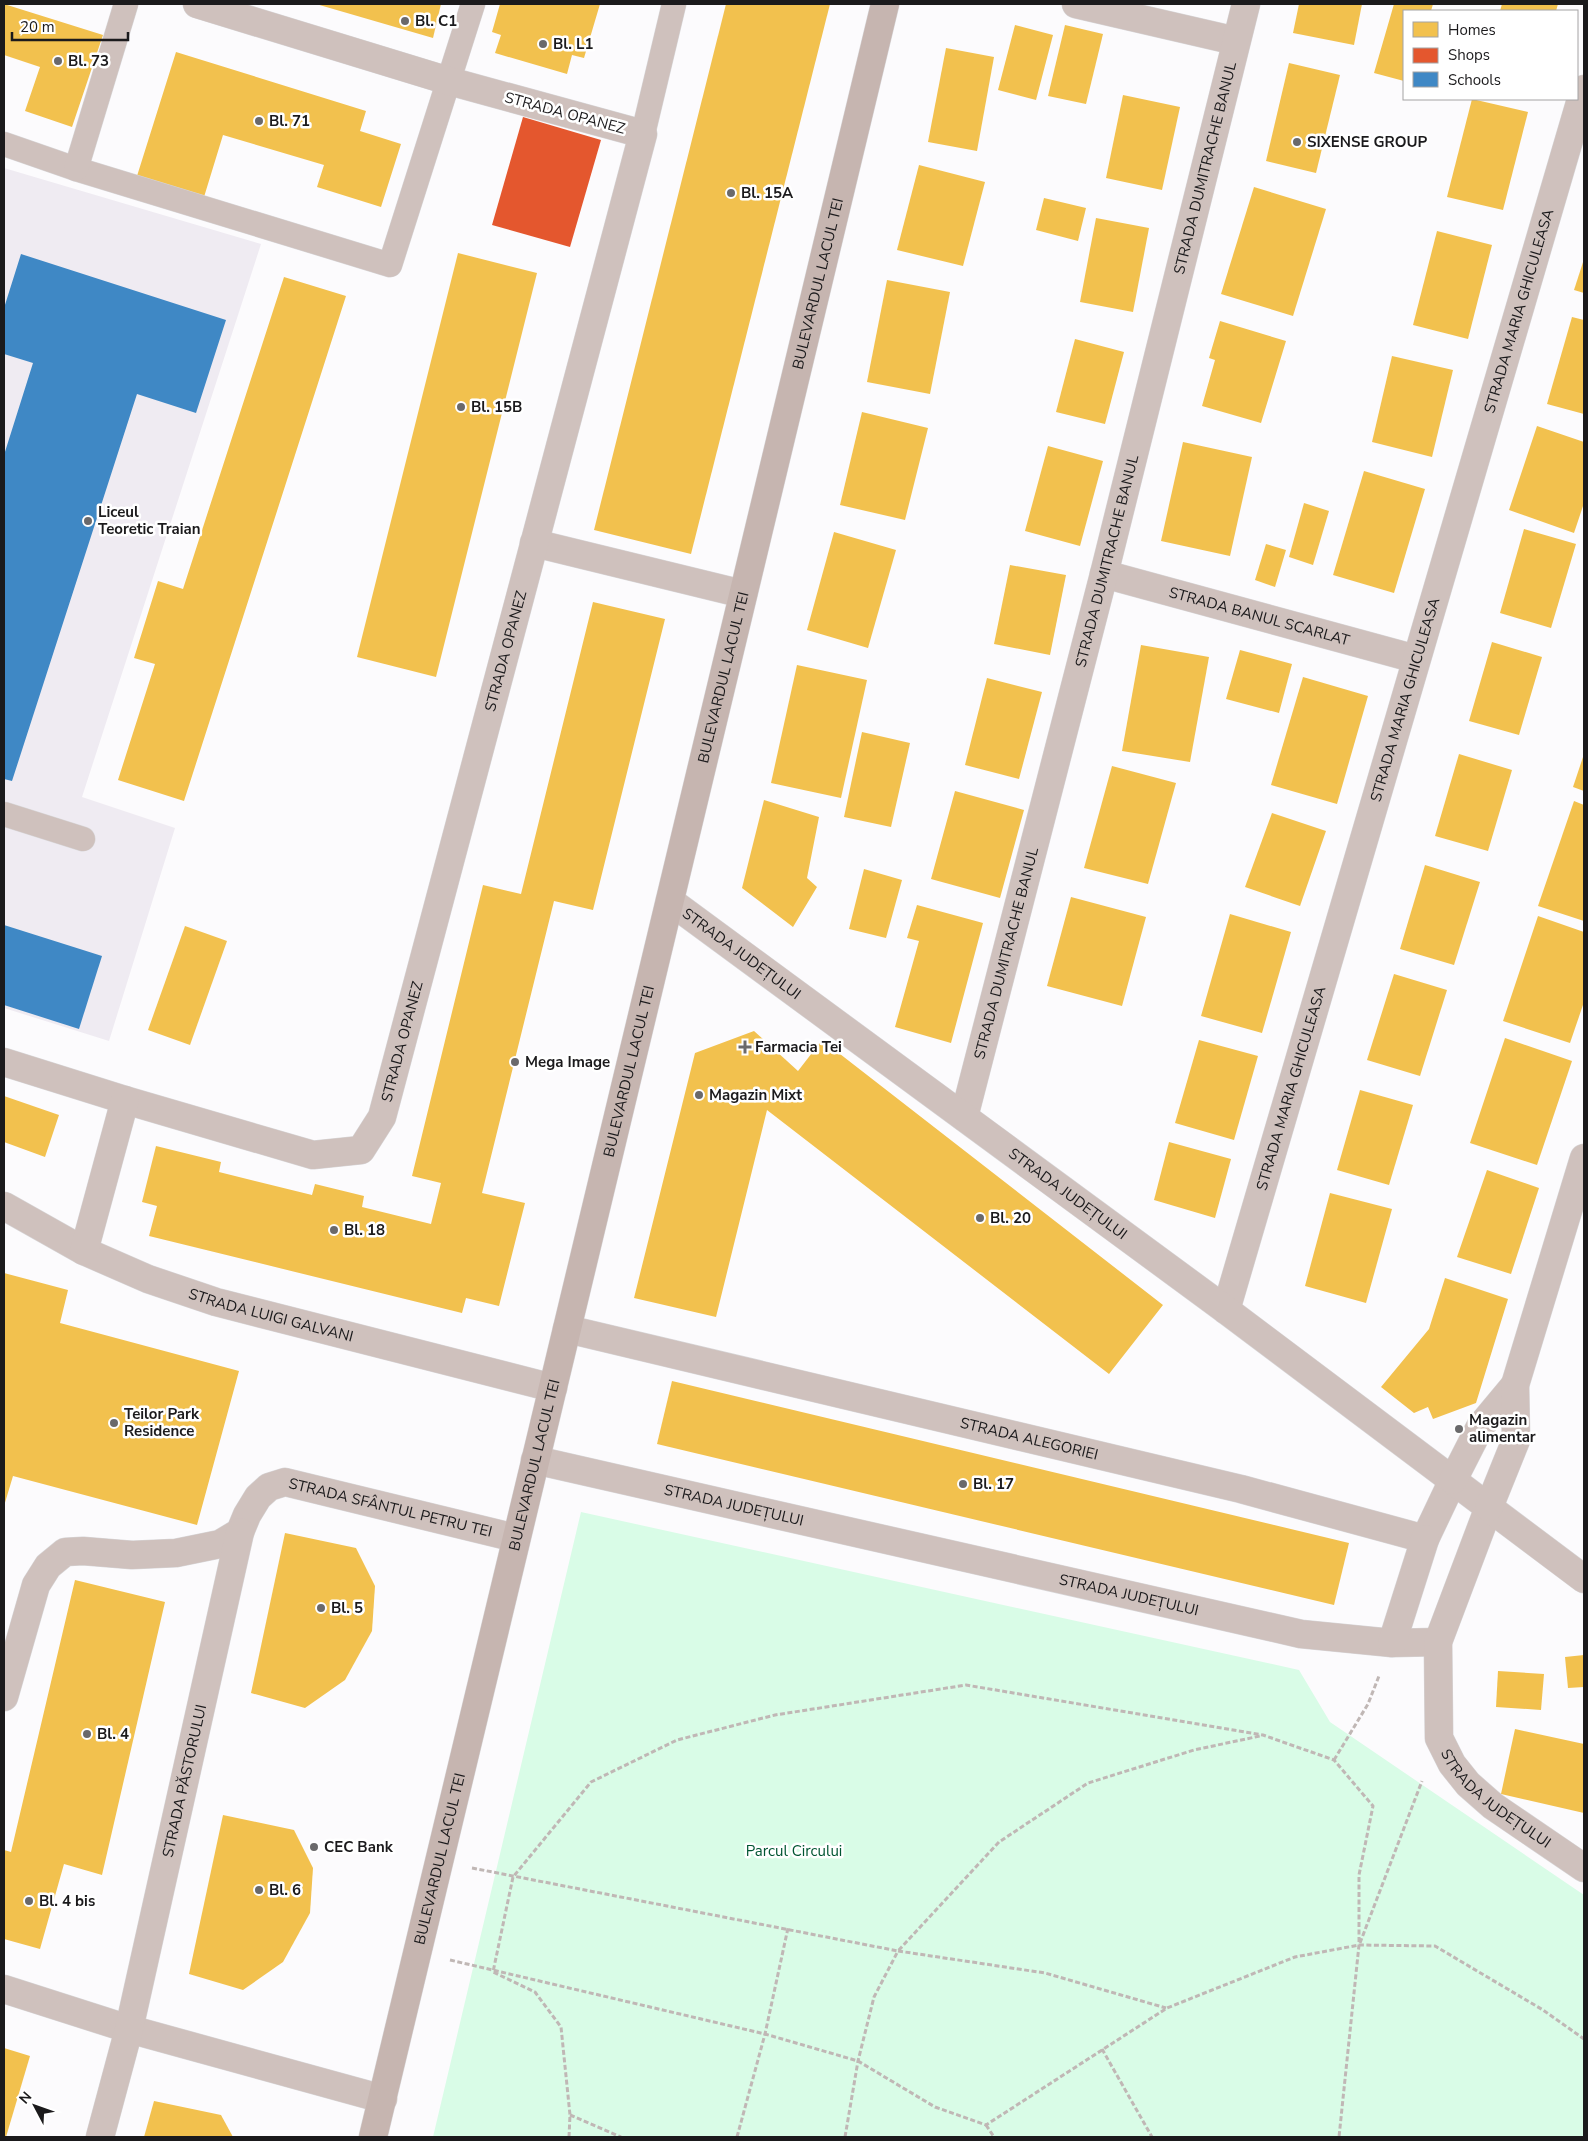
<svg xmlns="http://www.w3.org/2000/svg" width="1588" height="2141" viewBox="0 0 1588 2141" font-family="'Nunito Sans',sans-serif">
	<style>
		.built { fill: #efebf2 }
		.green { fill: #d9fce7 }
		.homes { fill: #f2c14e }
		.shops { fill: #e4572e }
		.schools { fill: #3f88c5 }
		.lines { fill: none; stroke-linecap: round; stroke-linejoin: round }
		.service-casing { stroke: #d8d7d9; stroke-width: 25 }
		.minor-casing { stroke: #d8d7d9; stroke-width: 29 }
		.tertiary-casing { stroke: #d8d7d9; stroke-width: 29 }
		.secondary-casing { stroke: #d8d7d9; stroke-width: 29 }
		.path { stroke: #c0b7b5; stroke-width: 3; stroke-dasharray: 5 2.5; stroke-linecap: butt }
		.service { stroke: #cfc1bd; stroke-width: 24 }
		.minor { stroke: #cfc1bd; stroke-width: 28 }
		.tertiary { stroke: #cfc1bd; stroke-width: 28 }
		.secondary { stroke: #c6b5b0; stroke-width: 28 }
		.poi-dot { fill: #6a696b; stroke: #fff; stroke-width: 2 }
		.labels { text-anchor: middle; stroke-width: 5; stroke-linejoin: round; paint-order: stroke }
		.poi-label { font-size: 15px; font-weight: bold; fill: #1b1a1c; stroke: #fff; text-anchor: start }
		.street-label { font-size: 15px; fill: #1b1a1c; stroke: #fff }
		.park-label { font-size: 15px; fill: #005532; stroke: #fff }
	</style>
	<rect width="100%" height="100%" fill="#fcfbfd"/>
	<!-- built -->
	<path class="built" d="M 4,168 L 261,244 L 82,797 L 175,828 L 109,1041 L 4,1008 Z"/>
	<!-- green -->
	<path class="green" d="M 581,1512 L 1299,1670 L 1330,1722 L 1584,1895 L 1584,2137 L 433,2137 Z"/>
	<!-- homes -->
	<g class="homes">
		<path d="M 4,4 L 103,35 L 72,127 L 25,111 L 40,67 L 4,55 Z"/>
		<path d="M 316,4 L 441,4 L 433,38 Z"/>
		<path d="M 500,4 L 600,4 L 584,58 L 572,55 L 567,74 L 495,53 L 501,35 L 492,32 Z"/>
		<path d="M 726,4 L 830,4 L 691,554 L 594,530 Z"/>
		<path d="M 1299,4 L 1362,4 L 1354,45 L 1293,33 Z"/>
		<path d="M 1394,4 L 1433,4 L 1431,11 L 1404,11 L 1404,81 L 1374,73 Z"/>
		<path d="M 1502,4 L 1558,4 L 1556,11 L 1500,11 Z"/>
		<path d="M 1015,25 L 1053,35 L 1036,100 L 998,90 Z"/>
		<path d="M 1065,25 L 1103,34 L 1086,104 L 1048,96 Z"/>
		<path d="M 946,48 L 994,57 L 977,151 L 928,142 Z"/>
		<path d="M 176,52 L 366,111 L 360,131 L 401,144 L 381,207 L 317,187 L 324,165 L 223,135 L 204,197 L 137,176 Z"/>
		<path d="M 1289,63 L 1340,75 L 1316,173 L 1266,161 Z"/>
		<path d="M 1123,95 L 1180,107 L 1162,190 L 1106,178 Z"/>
		<path d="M 1472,99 L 1528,112 L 1503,210 L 1447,197 Z"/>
		<path d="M 919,165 L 985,182 L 963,266 L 897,250 Z"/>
		<path d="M 1254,187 L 1326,209 L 1293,316 L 1221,294 Z"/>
		<path d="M 1044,198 L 1086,208 L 1078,241 L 1036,230 Z"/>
		<path d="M 1096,218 L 1149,228 L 1133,312 L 1080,302 Z"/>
		<path d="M 1437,231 L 1492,245 L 1468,339 L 1413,325 Z"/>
		<path d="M 458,253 L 537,273 L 436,677 L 357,657 Z"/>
		<path d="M 1584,259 L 1584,293 L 1574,290 Z"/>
		<path d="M 284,277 L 346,296 L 184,801 L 118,780 L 155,664 L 134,658 L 158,581 L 183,589 Z"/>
		<path d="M 887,280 L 950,292 L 930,394 L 867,382 Z"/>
		<path d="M 1572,317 L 1584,320 L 1584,414 L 1547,404 Z"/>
		<path d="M 1220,321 L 1286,341 L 1261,423 L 1202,406 L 1215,360 L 1209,358 Z"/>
		<path d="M 1075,339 L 1124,352 L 1105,424 L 1056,412 Z"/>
		<path d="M 1392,356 L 1453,370 L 1432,457 L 1372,442 Z"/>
		<path d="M 862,412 L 928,428 L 905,520 L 840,505 Z"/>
		<path d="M 1537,426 L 1584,442 L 1584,503 L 1574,533 L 1509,510 Z"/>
		<path d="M 1183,442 L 1252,457 L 1230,556 L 1161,541 Z"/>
		<path d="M 1048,446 L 1103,461 L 1080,546 L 1025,531 Z"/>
		<path d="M 1364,471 L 1425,489 L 1394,593 L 1333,575 Z"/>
		<path d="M 1304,503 L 1329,511 L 1313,565 L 1289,557 Z"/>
		<path d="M 1524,529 L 1576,544 L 1551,628 L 1500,613 Z"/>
		<path d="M 834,532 L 896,550 L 868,648 L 807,630 Z"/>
		<path d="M 1266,544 L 1286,550 L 1275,587 L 1255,580 Z"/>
		<path d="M 1010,565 L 1066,575 L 1050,655 L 994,644 Z"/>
		<path d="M 593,602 L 665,619 L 593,910 L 554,901 L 482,1193 L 525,1203 L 499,1306 L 466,1298 L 462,1313 L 149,1236 L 157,1206 L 142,1202 L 156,1146 L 221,1162 L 219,1172 L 312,1195 L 315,1184 L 364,1196 L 362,1207 L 431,1224 L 441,1183 L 412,1176 L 483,885 L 521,894 Z"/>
		<path d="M 1492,642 L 1542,657 L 1519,735 L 1469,721 Z"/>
		<path d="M 1141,645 L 1209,657 L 1190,762 L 1122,751 Z"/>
		<path d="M 1240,650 L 1292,664 L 1279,713 L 1226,699 Z"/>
		<path d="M 797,665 L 867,680 L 841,798 L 771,783 Z"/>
		<path d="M 1303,677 L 1368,696 L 1337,804 L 1271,785 Z"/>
		<path d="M 987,678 L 1042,692 L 1019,779 L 965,765 Z"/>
		<path d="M 862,732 L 910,743 L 891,827 L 844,817 Z"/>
		<path d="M 1459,754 L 1512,770 L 1488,851 L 1435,836 Z"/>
		<path d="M 1584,754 L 1584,791 L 1573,787 Z"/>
		<path d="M 1112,766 L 1176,783 L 1148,884 L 1084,868 Z"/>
		<path d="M 955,791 L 1024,810 L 1000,898 L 931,879 Z"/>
		<path d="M 764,800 L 819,817 L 807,878 L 817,887 L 793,927 L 742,888 Z"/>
		<path d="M 1574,801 L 1584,805 L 1584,921 L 1538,906 Z"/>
		<path d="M 1272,813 L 1326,831 L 1300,906 L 1245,887 Z"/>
		<path d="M 1425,865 L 1480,882 L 1454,965 L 1400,949 Z"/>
		<path d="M 864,869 L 902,880 L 886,938 L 849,929 Z"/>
		<path d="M 1071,897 L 1146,917 L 1122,1006 L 1047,986 Z"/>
		<path d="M 917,905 L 983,923 L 951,1043 L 895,1027 L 919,941 L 907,938 Z"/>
		<path d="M 1230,914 L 1291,932 L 1262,1033 L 1201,1016 Z"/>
		<path d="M 1538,916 L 1584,932 L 1584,1002 L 1570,1043 L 1503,1021 Z"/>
		<path d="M 185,926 L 227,941 L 190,1045 L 148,1030 Z"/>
		<path d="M 1394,974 L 1447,990 L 1420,1076 L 1367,1060 Z"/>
		<path d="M 754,1031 L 798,1071 L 822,1040 L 1163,1305 L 1109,1374 L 767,1110 L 716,1317 L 634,1298 L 695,1053 Z"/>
		<path d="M 1505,1038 L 1572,1061 L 1537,1165 L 1470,1143 Z"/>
		<path d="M 1199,1040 L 1258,1056 L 1234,1140 L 1175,1123 Z"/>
		<path d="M 1360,1090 L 1413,1105 L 1389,1185 L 1337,1170 Z"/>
		<path d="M 4,1096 L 59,1115 L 45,1157 L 4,1142 Z"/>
		<path d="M 1169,1142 L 1231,1159 L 1215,1218 L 1154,1200 Z"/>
		<path d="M 1487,1170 L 1539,1188 L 1511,1274 L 1457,1257 Z"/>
		<path d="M 1330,1193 L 1392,1209 L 1366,1303 L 1305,1286 Z"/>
		<path d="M 4,1273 L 68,1290 L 60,1323 L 239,1371 L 197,1525 L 13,1476 L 4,1506 Z"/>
		<path d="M 1445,1278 L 1508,1299 L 1476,1403 L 1433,1419 L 1428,1407 L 1414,1413 L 1381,1387 L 1429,1329 Z"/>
		<path d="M 672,1381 L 1349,1543 L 1334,1605 L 657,1444 Z"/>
		<path d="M 285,1533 L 356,1548 L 375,1586 L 372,1631 L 345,1680 L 305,1708 L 251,1693 Z"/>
		<path d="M 75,1580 L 165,1602 L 102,1875 L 64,1864 L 40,1949 L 4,1939 L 4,1850 L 11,1852 Z"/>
		<path d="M 1584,1655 L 1584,1687 L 1568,1688 L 1565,1657 Z"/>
		<path d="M 1498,1671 L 1544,1674 L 1541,1710 L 1496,1707 Z"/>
		<path d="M 1515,1729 L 1584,1744 L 1584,1813 L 1501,1794 Z"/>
		<path d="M 223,1815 L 294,1830 L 313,1868 L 310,1913 L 283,1962 L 243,1990 L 189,1974 Z"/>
		<path d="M 4,2048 L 30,2056 L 6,2137 L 4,2137 Z"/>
		<path d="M 154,2101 L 221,2115 L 233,2137 L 144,2137 Z"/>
	</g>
	<!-- shops -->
	<path class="shops" d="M 523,117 L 601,140 L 570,247 L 492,225 Z"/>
	<!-- schools -->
	<g class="schools">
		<path d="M 21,254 L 226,320 L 196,413 L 137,394 L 12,781 L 4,779 L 4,455 L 33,363 L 4,354 L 4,308 Z"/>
		<path d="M 4,925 L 102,956 L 79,1029 L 4,1005 Z"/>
	</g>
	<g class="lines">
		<defs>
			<g id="service">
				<path d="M 643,134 L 674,4"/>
				<path d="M 4,144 L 76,169 L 390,265 L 473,4"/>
				<path d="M 76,169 L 126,4"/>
				<path d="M 4,814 L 83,839"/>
			</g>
			<g id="minor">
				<path d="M 1076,4 L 1236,41"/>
				<path d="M 534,543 L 743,594"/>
				<path id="s1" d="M 1104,574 L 1416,659"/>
				<path id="s2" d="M 4,1062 L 125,1100 L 313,1155 L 361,1150 L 382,1117 L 643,134 L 449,81 L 197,4"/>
				<path id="s3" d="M 964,1117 L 1104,574 L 1246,4"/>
				<path id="s4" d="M 4,1206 L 84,1251 L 148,1279 L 216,1302 L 553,1388"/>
				<path d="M 84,1251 L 125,1100"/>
				<path id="s5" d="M 1226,1310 L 1584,89"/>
				<path id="s6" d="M 567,1329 L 1241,1489 L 1425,1539 L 1453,1480"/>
				<path id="s7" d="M 535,1460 L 1301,1634 L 1392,1643 L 1438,1642"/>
				<path id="s8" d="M 1489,1507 L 1438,1642 L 1439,1738 L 1452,1764 L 1468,1784 L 1493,1806 L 1584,1868"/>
				<path d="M 1392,1643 L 1425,1539"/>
				<path id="s9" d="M 4,1697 L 36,1585 L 48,1566 L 65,1552 L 83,1551 L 132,1555 L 176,1553 L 220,1544 L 240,1532 L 247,1515 L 258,1497 L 269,1487 L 285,1482 L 516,1538"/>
				<path d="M 4,1989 L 129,2029 L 383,2099"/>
				<path id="s10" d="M 100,2137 L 129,2029 L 240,1532"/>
			</g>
			<g id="tertiary">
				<path id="s11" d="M 670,901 L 1226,1310 L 1584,1579"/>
				<path d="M 1453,1480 L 1480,1427 L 1515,1385"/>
				<path d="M 1489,1507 L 1516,1440 L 1515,1385 L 1584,1158"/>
			</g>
			<g id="secondary">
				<path id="s12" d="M 373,2137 L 885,4"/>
			</g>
		</defs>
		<!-- service casing -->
		<use href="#service" class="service-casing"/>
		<!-- minor casing -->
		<use href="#minor" class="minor-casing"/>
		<!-- tertiary casing -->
		<use href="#tertiary" class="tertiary-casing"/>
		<!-- secondary casing -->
		<use href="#secondary" class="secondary-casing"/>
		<!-- path -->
		<g class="path">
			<path d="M 1334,1760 L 1368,1704 L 1379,1676"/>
			<path d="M 472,1868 L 898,1951 L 999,1842 L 1088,1783 L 1194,1750 L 1260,1736"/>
			<path d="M 1360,1943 L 1422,1781"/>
			<path d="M 450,1960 L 765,2034 L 858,2061 L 935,2107 L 986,2125 L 1167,2008 L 1295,1957 L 1359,1945 L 1435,1946 L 1543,2010 L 1584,2039"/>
			<path d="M 1102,2049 L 1152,2137"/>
			<path d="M 570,2115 L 621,2137"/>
			<path d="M 986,2125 L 994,2137"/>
			<path d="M 569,2137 L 570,2115 L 561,2027 L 535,1992 L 493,1972 L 513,1877 L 591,1782 L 677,1740 L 775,1715 L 966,1685 L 1263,1735 L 1334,1760 L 1373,1806 L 1359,1875 L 1359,1945 L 1339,2137"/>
			<path d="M 737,2137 L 765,2034 L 788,1928"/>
			<path d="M 845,2137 L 858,2061 L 874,1997 L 898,1951 L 1045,1973 L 1166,2008"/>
		</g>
		<!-- service -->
		<use href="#service" class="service"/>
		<!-- minor -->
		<use href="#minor" class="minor"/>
		<!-- tertiary -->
		<use href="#tertiary" class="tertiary"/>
		<!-- secondary -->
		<use href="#secondary" class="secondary"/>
	</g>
	<!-- markers -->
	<g class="poi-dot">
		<circle cx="405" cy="21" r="5"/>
		<circle cx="543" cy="44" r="5"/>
		<circle cx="58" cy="61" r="5"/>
		<circle cx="259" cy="121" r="5"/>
		<circle cx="1297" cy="142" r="5"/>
		<circle cx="731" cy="193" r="5"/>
		<circle cx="461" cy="407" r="5"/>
		<circle cx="88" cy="521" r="5"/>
		<path d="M742.5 1039.5h5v5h5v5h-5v5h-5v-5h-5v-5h5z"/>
		<circle cx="515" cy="1062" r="5"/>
		<circle cx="699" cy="1095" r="5"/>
		<circle cx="980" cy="1218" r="5"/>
		<circle cx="334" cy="1230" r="5"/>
		<circle cx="114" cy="1423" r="5"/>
		<circle cx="1459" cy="1429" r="5"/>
		<circle cx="963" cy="1484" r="5"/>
		<circle cx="321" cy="1608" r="5"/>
		<circle cx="87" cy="1734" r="5"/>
		<circle cx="314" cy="1847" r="5"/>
		<circle cx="259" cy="1890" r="5"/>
		<circle cx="29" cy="1901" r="5"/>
	</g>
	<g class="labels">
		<!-- poi labels -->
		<g class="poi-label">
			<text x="415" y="26">Bl. C1</text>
			<text x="553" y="49">Bl. L1</text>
			<text x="68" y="66">Bl. 73</text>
			<text x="269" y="126">Bl. 71</text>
			<text x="1307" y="147">SIXENSE GROUP</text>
			<text x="741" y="198">Bl. 15A</text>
			<text x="471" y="412">Bl. 15B</text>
			<text x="98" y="517">Liceul<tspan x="98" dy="17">Teoretic Traian</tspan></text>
			<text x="755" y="1052">Farmacia Tei</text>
			<text x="525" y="1067">Mega Image</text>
			<text x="709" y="1100">Magazin Mixt</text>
			<text x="990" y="1223">Bl. 20</text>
			<text x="344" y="1235">Bl. 18</text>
			<text x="124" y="1419">Teilor Park<tspan x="124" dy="17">Residence</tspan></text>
			<text x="1469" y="1425">Magazin<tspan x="1469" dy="17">alimentar</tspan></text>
			<text x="973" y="1489">Bl. 17</text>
			<text x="331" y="1613">Bl. 5</text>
			<text x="97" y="1739">Bl. 4</text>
			<text x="324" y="1852">CEC Bank</text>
			<text x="269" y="1895">Bl. 6</text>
			<text x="39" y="1906">Bl. 4 bis</text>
		</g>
		<!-- street labels -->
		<g class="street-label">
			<text transform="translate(565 113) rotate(15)" y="5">STRADA OPANEZ</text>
			<text dy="5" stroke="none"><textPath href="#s3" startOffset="979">STRADA DUMITRACHE BANUL</textPath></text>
			<text dy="5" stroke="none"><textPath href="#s12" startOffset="1906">BULEVARDUL LACUL TEI</textPath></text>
			<text dy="5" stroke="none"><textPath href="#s5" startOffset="1041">STRADA MARIA GHICULEASA</textPath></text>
			<text dy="5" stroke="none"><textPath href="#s3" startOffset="574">STRADA DUMITRACHE BANUL</textPath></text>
			<text dy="5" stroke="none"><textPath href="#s1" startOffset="161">STRADA BANUL SCARLAT</textPath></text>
			<text dy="5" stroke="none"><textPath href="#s2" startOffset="892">STRADA OPANEZ</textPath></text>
			<text dy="5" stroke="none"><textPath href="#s12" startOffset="1501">BULEVARDUL LACUL TEI</textPath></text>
			<text dy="5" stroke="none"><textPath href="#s5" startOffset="636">STRADA MARIA GHICULEASA</textPath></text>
			<text dy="5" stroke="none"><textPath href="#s11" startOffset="89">STRADA JUDEȚULUI</textPath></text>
			<text dy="5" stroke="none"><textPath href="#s3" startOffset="169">STRADA DUMITRACHE BANUL</textPath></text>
			<text dy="5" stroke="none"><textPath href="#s2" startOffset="488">STRADA OPANEZ</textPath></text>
			<text dy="5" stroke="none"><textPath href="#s12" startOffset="1096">BULEVARDUL LACUL TEI</textPath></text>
			<text dy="5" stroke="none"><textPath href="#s5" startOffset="231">STRADA MARIA GHICULEASA</textPath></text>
			<text dy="5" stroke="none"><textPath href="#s11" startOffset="494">STRADA JUDEȚULUI</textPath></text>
			<text dy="5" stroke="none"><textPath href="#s4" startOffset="290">STRADA LUIGI GALVANI</textPath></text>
			<text dy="5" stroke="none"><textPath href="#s6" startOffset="475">STRADA ALEGORIEI</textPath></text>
			<text dy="5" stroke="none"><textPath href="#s12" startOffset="691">BULEVARDUL LACUL TEI</textPath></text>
			<text dy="5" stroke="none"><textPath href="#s7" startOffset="204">STRADA JUDEȚULUI</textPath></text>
			<text dy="5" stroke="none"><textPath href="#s9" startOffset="520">STRADA SFÂNTUL PETRU TEI</textPath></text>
			<text dy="5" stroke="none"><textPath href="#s7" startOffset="609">STRADA JUDEȚULUI</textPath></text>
			<text dy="5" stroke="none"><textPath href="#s10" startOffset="366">STRADA PĂSTORULUI</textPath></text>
			<text dy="5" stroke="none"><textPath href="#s8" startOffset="325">STRADA JUDEȚULUI</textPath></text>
			<text dy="5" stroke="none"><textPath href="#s12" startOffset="286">BULEVARDUL LACUL TEI</textPath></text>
		</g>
		<!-- park labels -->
		<g class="park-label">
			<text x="794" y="1856">Parcul Circului</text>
		</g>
	</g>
	<!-- border -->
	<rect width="1588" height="2141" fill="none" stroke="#1b1a1c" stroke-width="10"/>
	<!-- legend -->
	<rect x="1403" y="10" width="175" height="90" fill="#ffffff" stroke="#a4a3a4"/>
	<rect x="1413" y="22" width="25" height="15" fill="#f2c14e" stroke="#a4a3a4"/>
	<text x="1448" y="35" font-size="15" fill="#1b1a1c">Homes</text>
	<rect x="1413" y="48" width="25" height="15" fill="#e4572e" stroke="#a4a3a4"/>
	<text x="1448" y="60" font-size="15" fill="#1b1a1c">Shops</text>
	<rect x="1413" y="72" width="25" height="15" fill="#3f88c5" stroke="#a4a3a4"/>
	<text x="1448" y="85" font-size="15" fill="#1b1a1c">Schools</text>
	<!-- north arrow -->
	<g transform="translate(35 2106) rotate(311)" stroke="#ffffff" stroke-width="4" paint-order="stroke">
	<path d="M0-4L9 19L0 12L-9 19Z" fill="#1b1a1c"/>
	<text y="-8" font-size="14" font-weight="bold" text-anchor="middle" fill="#1b1a1c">N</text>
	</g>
	<!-- scale -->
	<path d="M12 32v8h116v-8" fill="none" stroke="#1b1a1c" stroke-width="2.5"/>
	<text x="20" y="32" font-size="15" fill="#1b1a1c" stroke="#ffffff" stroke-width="4" paint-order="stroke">20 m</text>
</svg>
